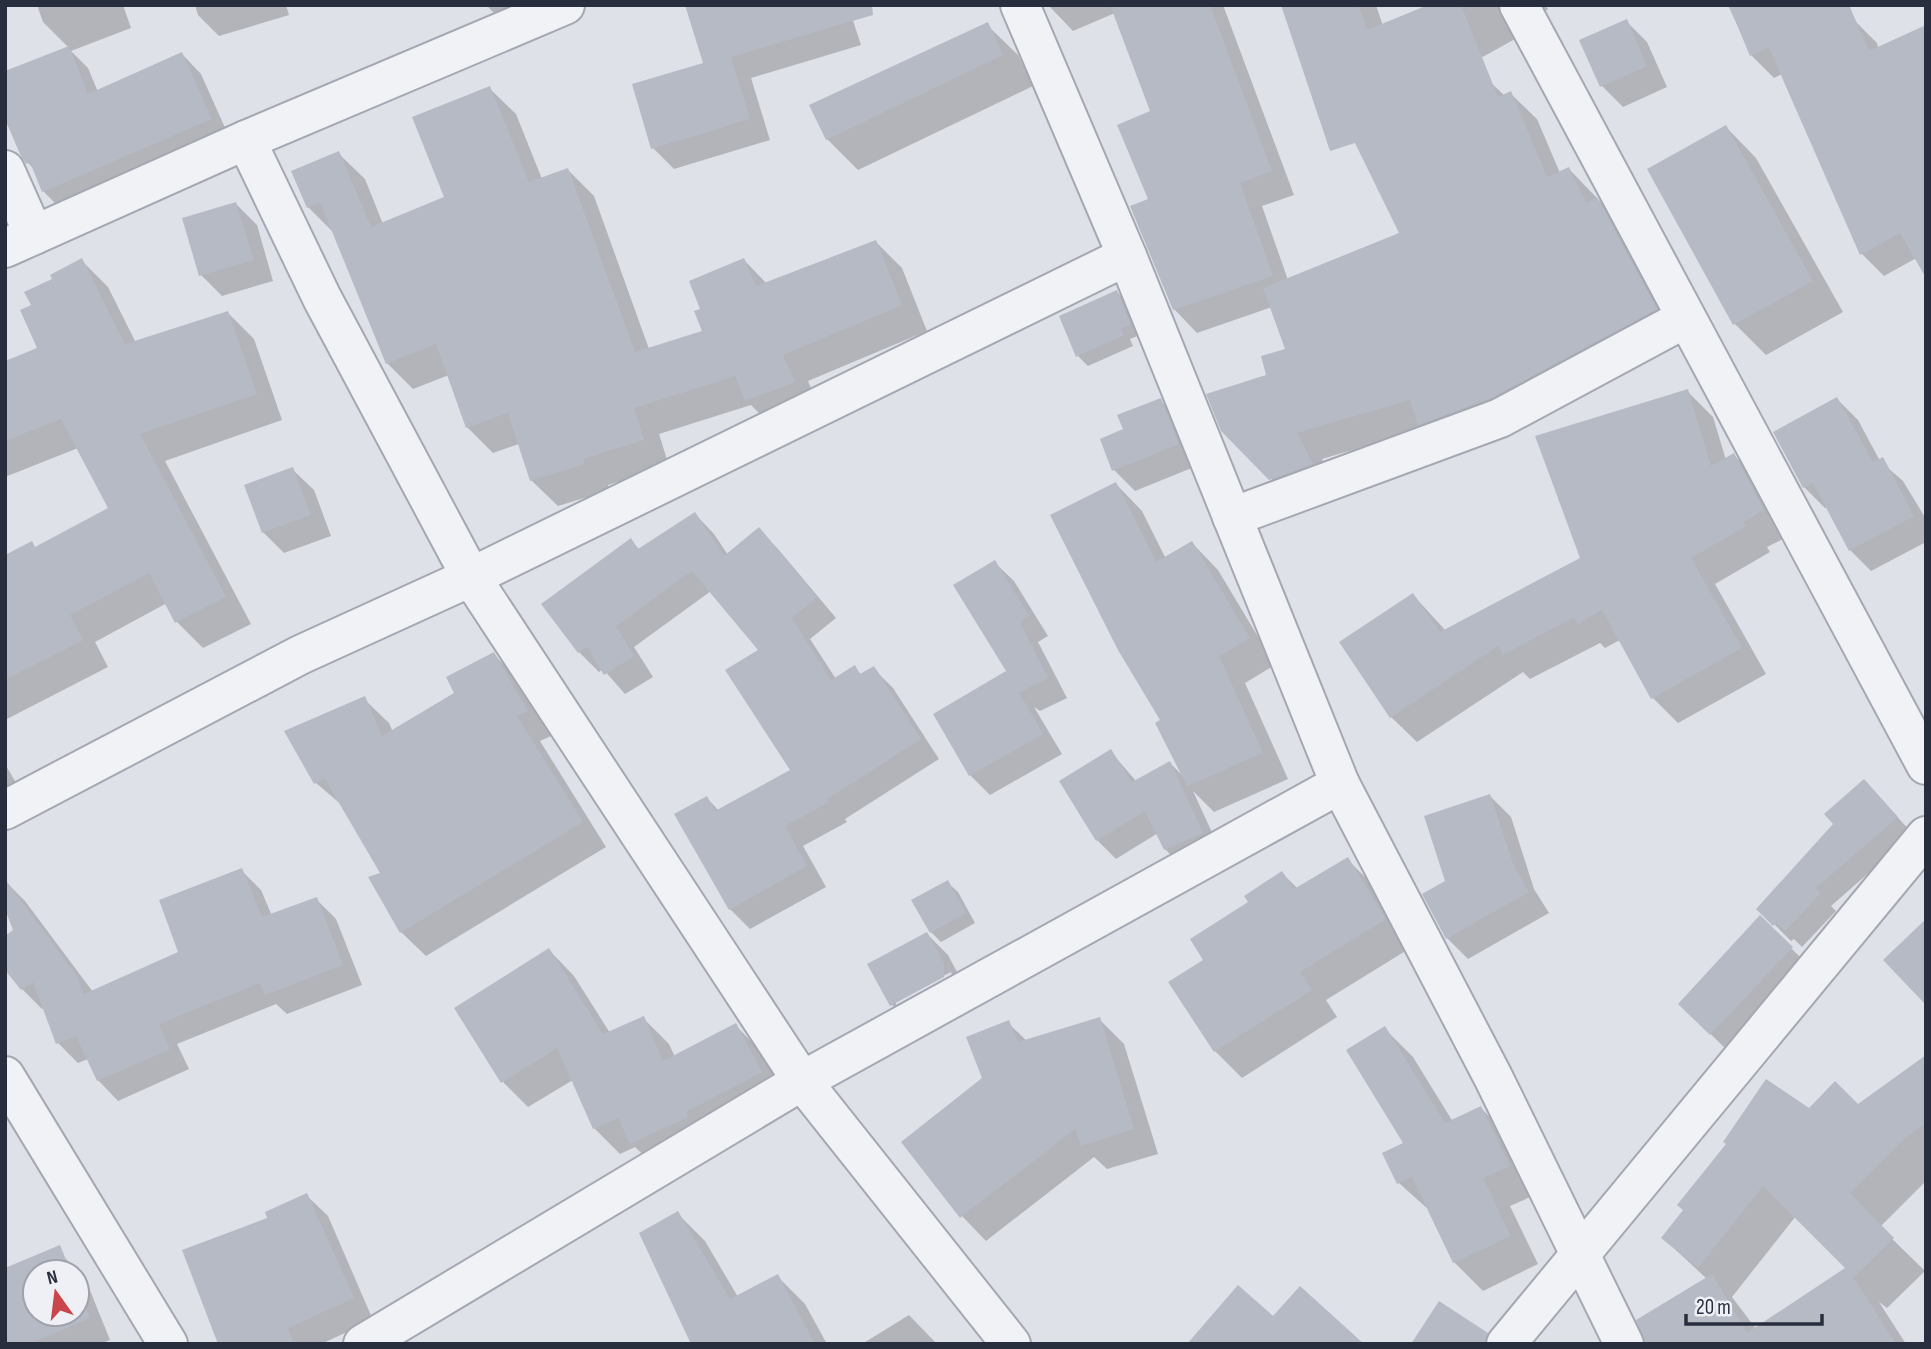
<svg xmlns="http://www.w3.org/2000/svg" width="1931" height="1349" viewBox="0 0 1931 1349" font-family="'Sofia Sans Condensed',sans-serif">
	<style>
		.shadow { fill: #0003; fill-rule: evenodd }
		.building { fill: #b6bac4 }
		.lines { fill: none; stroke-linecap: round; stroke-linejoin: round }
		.minor-casing { stroke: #a4a8b2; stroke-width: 42 }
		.tertiary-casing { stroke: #a4a8b2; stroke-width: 42 }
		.minor { stroke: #f1f2f6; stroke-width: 38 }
		.tertiary { stroke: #f1f2f6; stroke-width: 38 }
	</style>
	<rect width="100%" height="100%" fill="#dfe1e8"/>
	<!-- shadow -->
	<g class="shadow">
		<path d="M 37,5 L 123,5 L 131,28 L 71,51 L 88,68 L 98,92 L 182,54 L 201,74 L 230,139 L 63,211 L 44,192 L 35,170 L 27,162 L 69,48 L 43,22 Z"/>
		<path d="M 195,5 L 286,5 L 289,15 L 219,36 L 198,15 Z"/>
		<path d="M 486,5 L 531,5 L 499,18 Z"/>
		<path d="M 848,5 L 861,45 L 751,78 L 770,140 L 674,169 L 653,148 L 705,64 Z"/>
		<path d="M 1048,5 L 1223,5 L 1294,195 L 1262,206 L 1288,280 L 1402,234 L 1490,82 L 1505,96 L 1510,93 L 1537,119 L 1560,173 L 1569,169 L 1623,225 L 1682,335 L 1424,429 L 1322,459 L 1338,490 L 1297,505 L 1223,430 L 1287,351 L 1272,307 L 1197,333 L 1174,309 L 1150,200 L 1152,112 L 1115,13 L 1073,31 Z"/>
		<path d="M 1283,5 L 1376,5 L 1383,26 L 1433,5 L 1546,5 L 1548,10 L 1535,12 L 1524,34 L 1344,134 Z"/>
		<path d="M 1728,5 L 1829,5 L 1854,20 L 1877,43 L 1920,256 L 1884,276 L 1862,254 L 1782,74 L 1774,78 L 1751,55 Z"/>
		<path d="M 1626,21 L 1647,42 L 1667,87 L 1623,107 L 1602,86 Z"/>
		<path d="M 987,25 L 1018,55 L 1033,86 L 858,170 L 827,139 Z"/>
		<path d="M 489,88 L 516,114 L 542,179 L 568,170 L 594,196 L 649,349 L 705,332 L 702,310 L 744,260 L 767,284 L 876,242 L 902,268 L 927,331 L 808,381 L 819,408 L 772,426 L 751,405 L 659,434 L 669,466 L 608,485 L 610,490 L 558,506 L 531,480 L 519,444 L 493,453 L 467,427 L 449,375 L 413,389 L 387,363 L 335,234 L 308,207 L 338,153 L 365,179 L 383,224 L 447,198 Z"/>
		<path d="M 1726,127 L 1756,158 L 1843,312 L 1766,355 L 1735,324 Z"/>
		<path d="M 236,204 L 257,225 L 273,281 L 222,296 L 201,275 Z"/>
		<path d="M 82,261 L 108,287 L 136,343 L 228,313 L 254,339 L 282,420 L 165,461 L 251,624 L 203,648 L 177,622 L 167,603 L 95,642 L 108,667 L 5,720 L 5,559 L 36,549 L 110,509 L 78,448 L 5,477 L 5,363 L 39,349 L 33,306 L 54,280 Z"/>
		<path d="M 1117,292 L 1127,302 L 1140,335 L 1130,339 L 1133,346 L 1088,366 L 1078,356 Z"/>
		<path d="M 1687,391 L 1713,417 L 1726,460 L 1734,455 L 1759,481 L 1789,536 L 1767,547 L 1770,552 L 1715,584 L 1766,674 L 1678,723 L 1652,697 L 1620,640 L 1605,648 L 1600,643 L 1530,679 L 1523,672 L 1417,742 L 1391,717 L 1413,595 L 1446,631 L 1582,559 Z"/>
		<path d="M 1837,399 L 1858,420 L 1880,461 L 1903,481 L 1926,519 L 1926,542 L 1871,571 L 1850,550 L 1828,507 L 1825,508 L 1804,487 Z"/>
		<path d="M 1160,400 L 1181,421 L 1199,465 L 1135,491 L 1114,470 L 1125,430 Z"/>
		<path d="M 292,469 L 314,490 L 331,536 L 284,553 L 263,532 Z"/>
		<path d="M 1116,484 L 1142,511 L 1166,559 L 1192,543 L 1218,570 L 1275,665 L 1245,683 L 1288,779 L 1214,812 L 1193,791 L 1221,852 L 1184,868 L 1165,849 L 1158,833 L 1116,859 L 1097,840 L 1111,752 L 1136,781 L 1170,763 L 1182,775 L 1162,720 Z"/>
		<path d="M 695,514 L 714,534 L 728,555 L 759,529 L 778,549 L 836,618 L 810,639 L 836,679 L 854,667 L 862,675 L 873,668 L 893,688 L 939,759 L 845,819 L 847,822 L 803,846 L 826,887 L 750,929 L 730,909 L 707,798 L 719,811 L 792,770 L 760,650 L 711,591 L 634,647 L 653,677 L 625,694 L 603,669 L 599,672 L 579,652 L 544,604 L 630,540 L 640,550 Z"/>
		<path d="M 994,562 L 1014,581 L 1048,636 L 1038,642 L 1067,698 L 1040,711 L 1034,707 L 1062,754 L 990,795 L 970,775 L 935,714 L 1009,672 Z"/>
		<path d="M 494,655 L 519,679 L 551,736 L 540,741 L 606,847 L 426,956 L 401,932 L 382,873 L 343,806 L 316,783 L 364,699 L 389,723 L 393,732 L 456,693 Z"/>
		<path d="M 5,764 L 25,798 L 5,810 Z"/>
		<path d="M 1490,796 L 1511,817 L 1534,889 L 1549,913 L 1468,959 L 1447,938 L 1447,882 Z"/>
		<path d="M 1880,798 L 1913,834 L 1831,906 L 1836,911 L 1802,947 L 1794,939 L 1791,941 L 1758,908 Z"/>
		<path d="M 1347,859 L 1374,886 L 1412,947 L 1326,1000 L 1337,1017 L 1242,1078 L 1215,1051 L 1205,960 L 1251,903 L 1282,873 L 1298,889 Z"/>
		<path d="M 241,870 L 261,890 L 272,916 L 316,899 L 336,919 L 362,985 L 287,1014 L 276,1004 L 177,1044 L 189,1069 L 118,1101 L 98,1080 L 88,1059 L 78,1063 L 58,1043 L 44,1008 L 42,1009 L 22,989 L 5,967 L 15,931 L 5,881 L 25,901 L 93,992 L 181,953 Z"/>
		<path d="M 947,882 L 958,892 L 975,923 L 941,942 L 931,932 Z"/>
		<path d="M 1760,917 L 1808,965 L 1727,1050 L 1680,1004 Z"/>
		<path d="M 927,934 L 948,955 L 964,985 L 913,1026 L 892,1005 ZM 951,972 L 952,975 L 896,1005 L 896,1001 Z"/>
		<path d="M 549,950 L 574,976 L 610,1033 L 643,1018 L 669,1044 L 675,1057 L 735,1025 L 761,1051 L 786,1098 L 657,1168 L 635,1147 L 620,1154 L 594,1128 L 573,1080 L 528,1107 L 503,1082 Z"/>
		<path d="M 1099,1019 L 1124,1044 L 1158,1154 L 1107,1169 L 1094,1157 L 986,1241 L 962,1216 L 985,1079 L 1008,1023 L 1027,1041 Z"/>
		<path d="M 1385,1029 L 1413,1057 L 1453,1122 L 1481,1108 L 1509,1137 L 1537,1194 L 1510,1206 L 1538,1264 L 1483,1291 L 1454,1262 L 1429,1210 L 1399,1183 L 1406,1144 Z"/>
		<path d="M 1926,1057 L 1926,1181 L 1880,1227 L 1925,1271 L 1887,1308 L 1879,1302 L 1906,1344 L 1649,1344 L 1707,1279 L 1663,1238 L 1809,1110 L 1858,1107 ZM 1796,1216 L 1847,1268 L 1756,1329 L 1732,1297 Z"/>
		<path d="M 306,1195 L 328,1216 L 373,1320 L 321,1344 L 220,1344 L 269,1218 Z"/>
		<path d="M 677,1213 L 705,1241 L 738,1297 L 777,1276 L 805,1304 L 827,1344 L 693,1344 L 641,1234 Z"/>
		<path d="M 64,1257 L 85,1278 L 110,1340 L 100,1344 L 5,1344 L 5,1269 ZM 35,1272 L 77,1272 L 77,1314 L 35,1314 Z"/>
		<path d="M 909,1315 L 937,1344 L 862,1344 Z"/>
	</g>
	<!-- building -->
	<g class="building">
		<path d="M 685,5 L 872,5 L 873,15 L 731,57 L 750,119 L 651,149 L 632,84 L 703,63 Z"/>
		<path d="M 1110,5 L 1210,5 L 1272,171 L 1240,183 L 1273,276 L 1173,310 L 1130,206 L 1148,199 L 1117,125 L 1150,111 Z"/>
		<path d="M 1281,5 L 1359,5 L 1367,30 L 1428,5 L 1461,5 L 1498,97 L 1511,91 L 1547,177 L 1569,167 L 1586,203 L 1597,197 L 1657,309 L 1491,398 L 1418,425 L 1410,400 L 1297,433 L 1313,464 L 1269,480 L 1221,431 L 1206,394 L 1266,375 L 1261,356 L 1285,349 L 1263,288 L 1399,233 L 1355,143 L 1330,151 Z"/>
		<path d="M 1729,5 L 1849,5 L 1869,51 L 1926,25 L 1926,278 L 1900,233 L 1860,255 L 1769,48 L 1750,56 Z"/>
		<path d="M 1627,19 L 1647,66 L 1600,87 L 1579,40 Z"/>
		<path d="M 988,22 L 1003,55 L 826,140 L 809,105 Z"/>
		<path d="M 69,46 L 88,94 L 182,52 L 212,119 L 42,192 L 30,162 L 26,164 L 20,154 L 5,119 L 5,71 Z"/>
		<path d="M 490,86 L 529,182 L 568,168 L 635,352 L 702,331 L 694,311 L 700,309 L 689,281 L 744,258 L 756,286 L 876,240 L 902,305 L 783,355 L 795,382 L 745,401 L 735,376 L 634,408 L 644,440 L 583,459 L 585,464 L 530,481 L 508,413 L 466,428 L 436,344 L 386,364 L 320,202 L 307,208 L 291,171 L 339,151 L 371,227 L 444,197 L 412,117 Z"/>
		<path d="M 1726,125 L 1813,281 L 1733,325 L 1647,169 Z"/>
		<path d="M 236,202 L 254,260 L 199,276 L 182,218 Z"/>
		<path d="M 82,258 L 125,344 L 228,311 L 257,394 L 140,434 L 226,597 L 175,623 L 149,573 L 70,615 L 83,640 L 5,680 L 5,555 L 32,541 L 35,547 L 108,508 L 61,419 L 5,441 L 5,361 L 37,348 L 20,310 L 31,305 L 24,292 L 52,279 L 50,275 Z"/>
		<path d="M 1117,290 L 1131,325 L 1121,328 L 1124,335 L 1076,357 L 1059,316 Z"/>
		<path d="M 1688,389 L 1711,466 L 1734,453 L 1764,510 L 1743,522 L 1746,526 L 1691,558 L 1742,648 L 1651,699 L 1602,610 L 1578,624 L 1574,617 L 1503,655 L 1498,646 L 1390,718 L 1339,642 L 1413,593 L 1440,632 L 1580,558 L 1535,436 Z"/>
		<path d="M 1837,397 L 1873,462 L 1883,457 L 1914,516 L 1849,551 L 1813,483 L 1803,488 L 1773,432 Z"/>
		<path d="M 1161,398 L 1179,444 L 1112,471 L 1100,439 L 1123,429 L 1117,415 Z"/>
		<path d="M 293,467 L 311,515 L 262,533 L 244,485 Z"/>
		<path d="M 1116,482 L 1156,562 L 1192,541 L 1250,638 L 1219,656 L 1263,753 L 1187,786 L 1155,723 L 1160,720 L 1118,650 L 1050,515 Z"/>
		<path d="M 695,512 L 724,556 L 759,527 L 817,597 L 792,618 L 831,680 L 855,665 L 860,674 L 874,666 L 921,739 L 827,799 L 829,802 L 785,826 L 807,866 L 729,910 L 674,814 L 707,796 L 715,811 L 790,770 L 725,670 L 758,650 L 692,571 L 616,626 L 634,656 L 604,675 L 587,647 L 578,653 L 541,604 L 631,538 L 638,549 Z"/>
		<path d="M 995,560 L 1029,616 L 1020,622 L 1048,678 L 1019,693 L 1017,689 L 1043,734 L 969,776 L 933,714 L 1006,671 L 953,585 Z"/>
		<path d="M 494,652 L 528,711 L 517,716 L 583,822 L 400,933 L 368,877 L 380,873 L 325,779 L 314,784 L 284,731 L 365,696 L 382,736 L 454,693 L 446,677 Z"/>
		<path d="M 1111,749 L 1134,786 L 1132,782 L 1170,761 L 1203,833 L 1164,850 L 1145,811 L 1096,841 L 1059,781 Z"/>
		<path d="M 1864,779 L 1898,817 L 1816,888 L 1821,893 L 1785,931 L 1776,923 L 1773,926 L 1756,909 L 1833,824 L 1824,814 Z"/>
		<path d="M 1490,794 L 1514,866 L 1529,892 L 1446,939 L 1422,894 L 1445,881 L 1424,816 Z"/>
		<path d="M 1348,857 L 1386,919 L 1300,972 L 1312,990 L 1214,1052 L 1168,982 L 1203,960 L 1190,939 L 1248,902 L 1244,896 L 1282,871 L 1294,889 Z"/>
		<path d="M 242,868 L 262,917 L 317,897 L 343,965 L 265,995 L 260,983 L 159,1024 L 170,1049 L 97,1081 L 76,1036 L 56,1044 L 33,982 L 21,990 L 5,970 L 5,936 L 13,930 L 5,909 L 5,879 L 77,976 L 84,994 L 178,952 L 159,900 Z"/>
		<path d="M 948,880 L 966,913 L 930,933 L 911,900 Z"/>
		<path d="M 1760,915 L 1793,947 L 1710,1035 L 1678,1004 Z"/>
		<path d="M 1926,919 L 1926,1005 L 1883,960 Z"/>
		<path d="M 927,932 L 944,963 L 944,977 L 890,1006 L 867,964 Z"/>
		<path d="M 549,948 L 603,1034 L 644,1016 L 663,1061 L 736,1023 L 762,1072 L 686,1112 L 688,1117 L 630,1144 L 618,1118 L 593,1129 L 557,1048 L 501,1083 L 454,1008 Z"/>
		<path d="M 1100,1017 L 1134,1129 L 1081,1146 L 1075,1129 L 960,1218 L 901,1142 L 982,1078 L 966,1037 L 1009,1020 L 1018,1042 Z"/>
		<path d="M 1385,1026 L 1445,1123 L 1481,1106 L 1510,1166 L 1483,1178 L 1511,1236 L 1453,1263 L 1412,1177 L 1397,1184 L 1382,1153 L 1403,1143 L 1346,1050 Z"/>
		<path d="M 1926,1055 L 1926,1123 L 1903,1140 L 1850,1193 L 1894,1238 L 1854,1277 L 1852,1275 L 1896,1344 L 1646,1344 L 1636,1320 L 1712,1274 L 1747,1333 L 1845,1268 L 1763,1186 L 1698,1268 L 1661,1238 L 1683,1210 L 1677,1205 L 1726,1144 L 1723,1142 L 1766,1079 L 1809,1108 L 1835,1081 L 1858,1104 Z"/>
		<path d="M 307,1193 L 354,1298 L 288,1328 L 294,1344 L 218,1344 L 182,1250 L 267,1218 L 265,1212 Z"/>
		<path d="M 678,1211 L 730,1299 L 778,1274 L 815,1344 L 691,1344 L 639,1233 Z"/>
		<path d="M 60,1245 L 71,1272 L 35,1272 L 35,1314 L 77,1314 L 77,1286 L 90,1318 L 29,1344 L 5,1344 L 5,1268 Z"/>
		<path d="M 1238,1285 L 1273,1316 L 1300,1286 L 1364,1344 L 1187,1344 Z"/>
		<path d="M 1439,1301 L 1488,1333 L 1485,1344 L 1411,1344 Z"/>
	</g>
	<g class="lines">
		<defs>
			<g id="minor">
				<path d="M 1020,5 L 1127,256 L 1340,784 L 1493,1077 L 1624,1344"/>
				<path d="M 1519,5 L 1926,765"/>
				<path d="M 246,140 L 322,298 L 471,577 L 802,1081 L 1011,1344"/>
				<path d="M 5,170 L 34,235"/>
				<path d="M 5,248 L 246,140 L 565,5"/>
				<path d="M 1232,517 L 1500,418 L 1686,318"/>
				<path d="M 5,810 L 300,655 L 471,577 L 1127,256"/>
				<path d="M 363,1344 L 802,1081 L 1340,784"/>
			</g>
			<g id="tertiary">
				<path d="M 5,1076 L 168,1344"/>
				<path d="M 1506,1344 L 1926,836"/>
			</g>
		</defs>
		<!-- minor casing -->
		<use href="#minor" class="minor-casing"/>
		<!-- tertiary casing -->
		<use href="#tertiary" class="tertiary-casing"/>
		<!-- minor -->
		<use href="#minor" class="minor"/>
		<!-- tertiary -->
		<use href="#tertiary" class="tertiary"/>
	</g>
	<!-- border -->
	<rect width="1931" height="1349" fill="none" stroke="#282e3e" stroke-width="14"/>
	<!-- north arrow -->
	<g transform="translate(56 1293) rotate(346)"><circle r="33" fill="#eef0f5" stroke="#9fa2ac" stroke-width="2"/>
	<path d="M0-5L12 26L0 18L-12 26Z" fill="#ca464c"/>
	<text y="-10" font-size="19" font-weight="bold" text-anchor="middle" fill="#282e3e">N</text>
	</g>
	<!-- scale -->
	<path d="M1686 1314v10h136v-10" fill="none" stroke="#282e3e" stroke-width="3.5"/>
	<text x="1696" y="1314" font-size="21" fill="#282e3e" stroke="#eef0f5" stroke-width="5" paint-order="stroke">20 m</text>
</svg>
